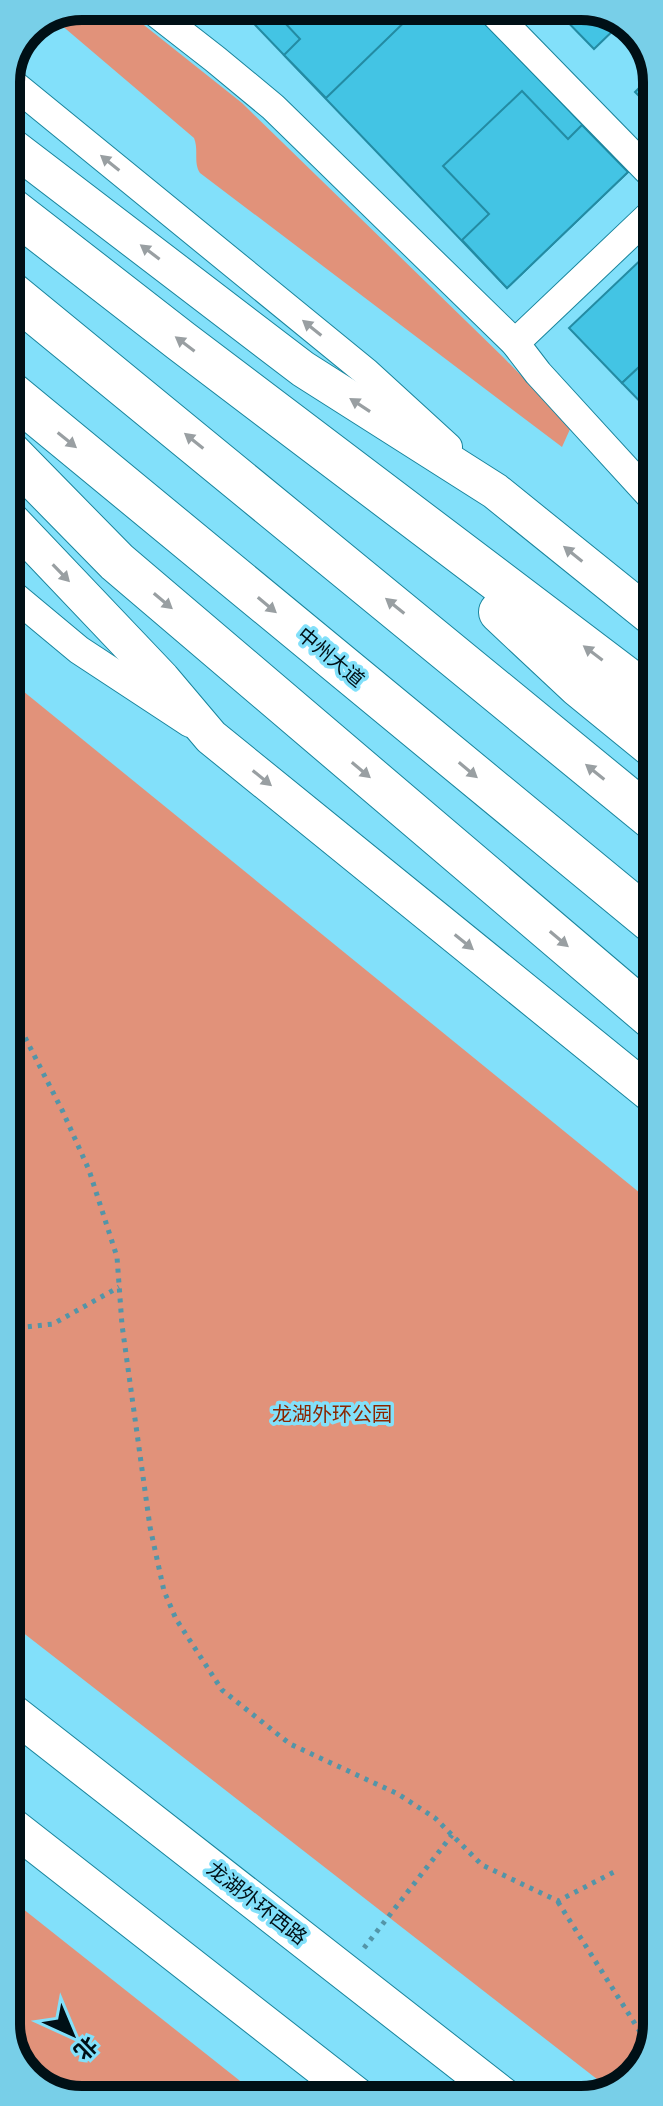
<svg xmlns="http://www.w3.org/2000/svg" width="663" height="2106" viewBox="0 0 663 2106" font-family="'Source Sans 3','Noto Sans SC',sans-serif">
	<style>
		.green { fill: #e1927a }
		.building { fill: #43c4e4; stroke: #238ba3; stroke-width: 2 }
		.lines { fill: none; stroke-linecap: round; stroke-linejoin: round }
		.minor-casing { stroke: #18849c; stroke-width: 30 }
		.major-casing { stroke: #18849c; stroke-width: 38 }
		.highway-casing { stroke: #18849c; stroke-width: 44 }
		.path { stroke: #5395a8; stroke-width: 5; stroke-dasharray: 4 6; stroke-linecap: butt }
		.minor { stroke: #fff; stroke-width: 28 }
		.major { stroke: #fff; stroke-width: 36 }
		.highway { stroke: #fff; stroke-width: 42 }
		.oneway { fill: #999fa2 }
		.labels { text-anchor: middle; stroke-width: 7; stroke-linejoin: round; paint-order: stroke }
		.street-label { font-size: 20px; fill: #001016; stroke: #82e0fa }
		.park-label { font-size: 20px; fill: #8b2600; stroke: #82e0fa }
		.rim { fill: none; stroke: #001016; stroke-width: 10 }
	</style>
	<rect width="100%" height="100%" fill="#82e0fa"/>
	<!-- green -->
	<g class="green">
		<path d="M 82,6 L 120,6 L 242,103 L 504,358 L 571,427 L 562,447 L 200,173 C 193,162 199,150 194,138 L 53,18 Z"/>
		<path d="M 7,678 L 656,1206 L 657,2024 L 641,2071 L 611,2090 L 8,1621 Z"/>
		<path d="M 8,1897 L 249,2088 L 261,2099 L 77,2100 L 32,2081 L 8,2043 Z"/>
	</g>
	<!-- building -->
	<g class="building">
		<path d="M 237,6 L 469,6 L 628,172 L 507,288 Z"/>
		<path d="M 269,6 L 421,6 L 326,98 L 284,55 L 300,39 Z"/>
		<path d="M 553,7 L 590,7 L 623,21 L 594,49 Z"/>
		<path d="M 655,72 L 655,112 L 635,92 Z"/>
		<path d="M 522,91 L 568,139 L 582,125 L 628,172 L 507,288 L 462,240 L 489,214 L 443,166 Z"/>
		<path d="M 649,252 L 655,258 L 655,352 L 622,383 L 569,328 Z"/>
		<path d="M 655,352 L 655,417 L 622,383 Z"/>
	</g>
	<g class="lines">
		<defs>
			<g id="minor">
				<path d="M 147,6 L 215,59 L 273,107 L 515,343 L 538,373 L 655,501"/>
				<path d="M 487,6 L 655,178"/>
				<path d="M 6,78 L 366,372 L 448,447"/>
				<path d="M 515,343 L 655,210"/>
				<path d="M 7,590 L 79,650 L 190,723"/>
			</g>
			<g id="major">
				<path d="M 6,142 L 303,369 L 495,491 L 655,620"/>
				<path d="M 7,516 L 162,679 L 211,737 L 656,1098"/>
				<path d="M 8,1709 L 506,2098"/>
				<path d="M 8,1823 L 361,2099"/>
			</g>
			<g id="highway">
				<path d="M 6,205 L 181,341 L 655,700"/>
				<path d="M 6,289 L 655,821"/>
				<path d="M 7,390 L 656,925"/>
				<path d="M 7,450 L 117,562 L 656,1021"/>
				<path d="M 500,612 L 579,686 L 655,748"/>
			</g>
		</defs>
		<!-- minor casing -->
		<use href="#minor" class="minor-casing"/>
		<!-- major casing -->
		<use href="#major" class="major-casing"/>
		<!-- highway casing -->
		<use href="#highway" class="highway-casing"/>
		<!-- path -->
		<g class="path">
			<path d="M 7,1002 L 63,1112 L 89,1170 L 117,1257 L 122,1325 L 150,1527 L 164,1591 L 176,1619 L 222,1690 L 290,1744 L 398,1794 L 435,1818 L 482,1865 L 558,1901 L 614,1872"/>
			<path d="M 8,1329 L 53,1324 L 119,1287"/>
			<path d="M 558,1902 L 649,2046"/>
			<path d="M 364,1948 L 452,1835"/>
		</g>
		<!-- minor -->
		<use href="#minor" class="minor"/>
		<!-- major -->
		<use href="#major" class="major"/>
		<!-- highway -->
		<use href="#highway" class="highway"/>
	</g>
	<!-- one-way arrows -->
	<defs><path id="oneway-solid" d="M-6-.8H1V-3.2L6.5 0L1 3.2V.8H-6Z" transform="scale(2)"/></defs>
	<g class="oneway">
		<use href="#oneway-solid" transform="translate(110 163) rotate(-141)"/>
		<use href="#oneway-solid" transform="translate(150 252) rotate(-143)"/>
		<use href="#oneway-solid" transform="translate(312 328) rotate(-141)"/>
		<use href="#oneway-solid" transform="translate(185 344) rotate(-143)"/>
		<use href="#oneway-solid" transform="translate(360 405) rotate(-147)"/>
		<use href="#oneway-solid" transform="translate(67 440) rotate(39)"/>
		<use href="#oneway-solid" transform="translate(194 441) rotate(-141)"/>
		<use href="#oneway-solid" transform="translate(573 554) rotate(-141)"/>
		<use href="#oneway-solid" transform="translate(61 573) rotate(46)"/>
		<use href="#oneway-solid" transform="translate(163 601) rotate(40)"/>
		<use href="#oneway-solid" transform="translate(267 605) rotate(40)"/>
		<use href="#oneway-solid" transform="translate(395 606) rotate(-141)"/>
		<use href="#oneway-solid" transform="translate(593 653) rotate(-143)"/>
		<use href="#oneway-solid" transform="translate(361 770) rotate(40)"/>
		<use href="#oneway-solid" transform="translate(468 770) rotate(40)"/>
		<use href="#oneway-solid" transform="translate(595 772) rotate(-141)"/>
		<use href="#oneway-solid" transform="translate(262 778) rotate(39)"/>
		<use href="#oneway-solid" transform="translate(559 939) rotate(40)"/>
		<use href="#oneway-solid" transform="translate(464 942) rotate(39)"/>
	</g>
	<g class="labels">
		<!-- street labels -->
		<g class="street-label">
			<text transform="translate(331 657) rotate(40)" y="7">中州大道</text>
			<text transform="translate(257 1903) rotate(38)" y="7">龙湖外环西路</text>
		</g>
		<!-- park labels -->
		<g class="park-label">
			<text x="332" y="1421">龙湖外环公园</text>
		</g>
	</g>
	<!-- crop -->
	<path d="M0 0H663V2106H0ZM82 20H581A62 62 0 0 1 643 82V2024A62 62 0 0 1 581 2086H82A62 62 0 0 1 20 2024V82A62 62 0 0 1 82 20Z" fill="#78cfe8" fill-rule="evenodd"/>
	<path class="rim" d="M82 20H581A62 62 0 0 1 643 82V2024A62 62 0 0 1 581 2086H82A62 62 0 0 1 20 2024V82A62 62 0 0 1 82 20Z"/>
	<!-- north arrow -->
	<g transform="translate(72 2034) rotate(136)" stroke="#82e0fa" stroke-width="6" paint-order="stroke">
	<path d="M0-6L14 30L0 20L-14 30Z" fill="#001016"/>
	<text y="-12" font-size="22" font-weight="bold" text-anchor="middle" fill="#001016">北</text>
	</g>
</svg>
